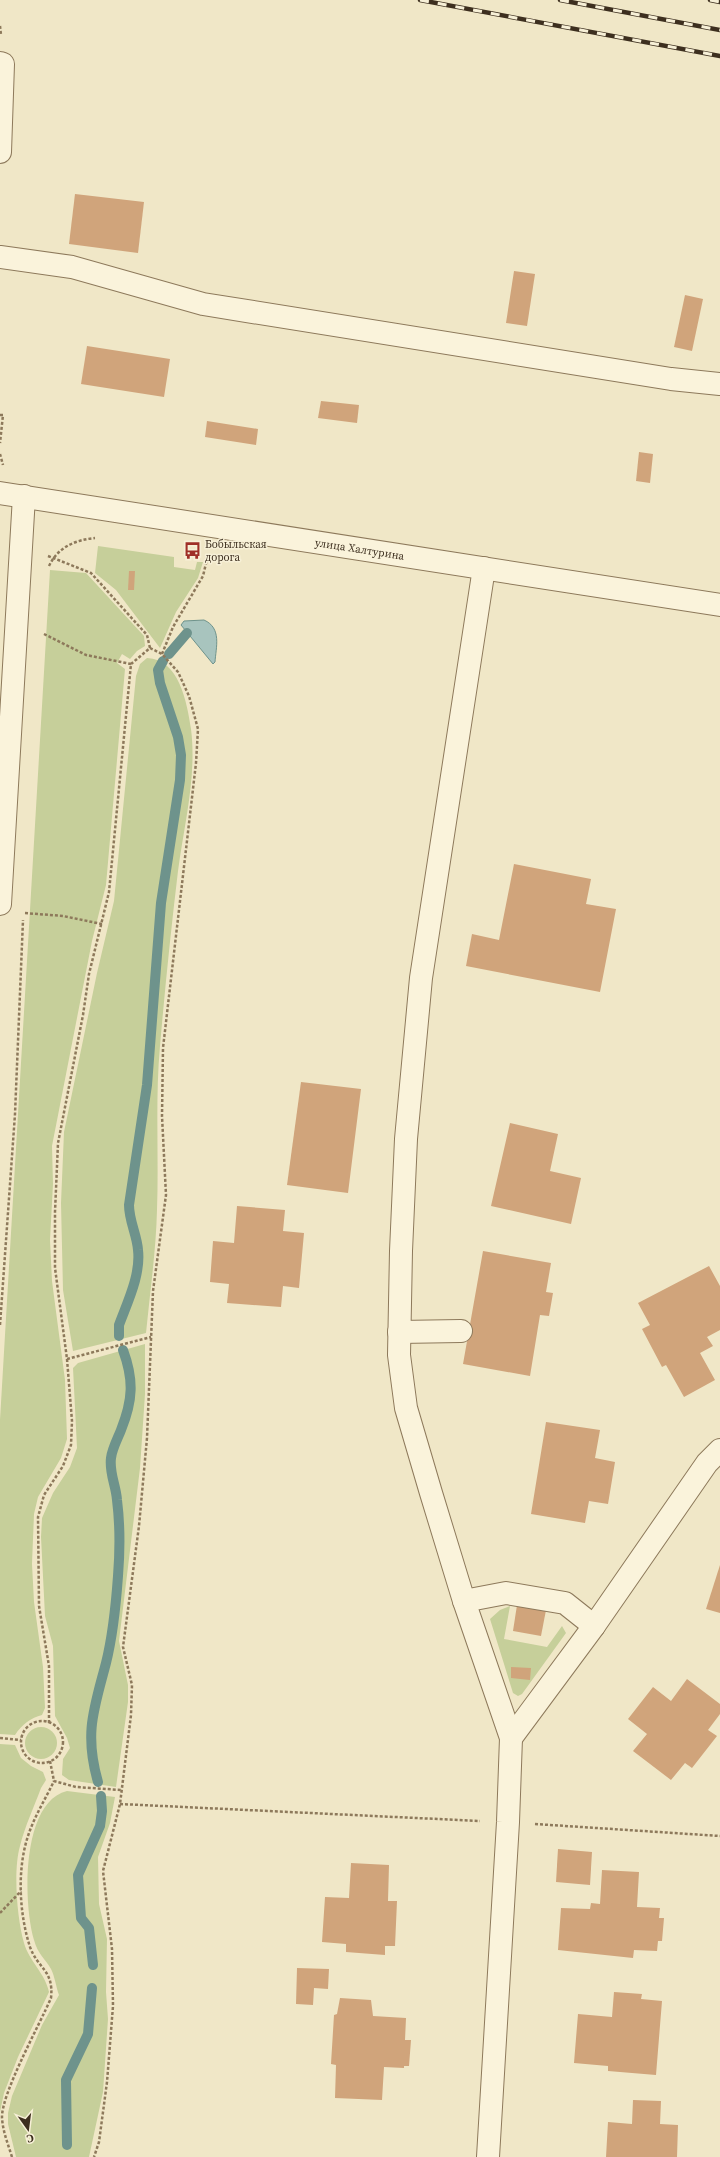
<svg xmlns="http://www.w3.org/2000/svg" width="720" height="2157" viewBox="0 0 720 2157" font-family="'Source Serif 4',serif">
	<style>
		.green { fill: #c6cf9a }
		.water { fill: #a8c4be; stroke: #6e938c }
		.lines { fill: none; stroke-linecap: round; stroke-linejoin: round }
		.stream { stroke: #6e938c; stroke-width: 10 }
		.building { fill: #d0a47b }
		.minor-casing { stroke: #8d795b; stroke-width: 24 }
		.path { stroke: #8d795b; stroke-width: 2.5; stroke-dasharray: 3 2; stroke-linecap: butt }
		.minor { stroke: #faf3db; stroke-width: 22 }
		.rail-casing { stroke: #3d2f1f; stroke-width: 4.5 }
		.rail { stroke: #f7f0d7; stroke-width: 3; stroke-dasharray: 9; stroke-linecap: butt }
		.labels { text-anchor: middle; stroke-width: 3; stroke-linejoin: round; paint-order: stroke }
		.poi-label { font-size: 11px; fill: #3d2f1f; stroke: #f7f0d7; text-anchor: start }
		.street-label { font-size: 11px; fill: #3d2f1f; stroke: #f7f0d7 }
	</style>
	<rect width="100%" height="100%" fill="#f0e7c7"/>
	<!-- green -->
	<g class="green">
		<path d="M 98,546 L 174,557 L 174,567 L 195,570 L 197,562 L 203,562 L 198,578 L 176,612 L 160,648 L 116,590 L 95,573 Z"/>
		<path d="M 50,570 L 86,573 L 144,636 L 145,646 L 137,651 L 130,659 L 122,654 L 117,663 L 125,669 L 106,885 L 92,941 L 52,1146 L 53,1184 L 50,1240 L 52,1281 L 65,1380 L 67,1439 L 61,1458 L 38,1497 L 34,1514 L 32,1564 L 34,1602 L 43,1667 L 45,1708 L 42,1715 C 31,1718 22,1724 15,1735 L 0,1734 L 0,1420 Z"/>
		<path d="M 147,658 C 179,659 187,702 191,729 C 197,776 184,825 178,871 C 171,929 165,988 160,1046 C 155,1101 159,1156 157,1210 C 156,1251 150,1292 146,1333 L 73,1351 L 63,1290 L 61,1203 L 64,1132 L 97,973 L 114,901 L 136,676 L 140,664 Z"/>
		<path d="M 145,1344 L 145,1394 L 140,1468 L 119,1641 L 128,1685 L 128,1702 L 116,1787 L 69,1780 L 62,1775 L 63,1759 L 70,1748 L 67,1738 L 55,1716 L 53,1646 L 45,1616 L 41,1537 L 42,1518 L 53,1493 L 70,1467 L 77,1448 L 73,1368 L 78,1363 Z"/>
		<path d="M 510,1606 L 504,1639 L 547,1647 L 562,1626 L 566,1633 L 522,1694 L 518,1696 L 513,1693 L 490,1619 L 500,1610 Z"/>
		<circle cx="41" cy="1743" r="16"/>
		<path d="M 0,1744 L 15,1745 L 21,1758 L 31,1766 L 43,1772 L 46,1780 L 41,1788 C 34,1807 25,1826 20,1846 C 13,1870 17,1919 24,1943 C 29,1961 45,1973 49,1992 L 18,2057 L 4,2093 L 0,2112 Z"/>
		<path d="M 67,1791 L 115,1797 L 110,1823 L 98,1857 L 99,1904 L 107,1939 L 106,1992 L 108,2019 L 103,2092 L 89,2157 L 16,2157 L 8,2124 L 8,2113 L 12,2096 L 42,2025 L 59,1995 C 56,1987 55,1977 51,1969 C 45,1958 38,1955 34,1940 C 23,1904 21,1802 67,1791 Z"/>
	</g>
	<!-- water -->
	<path class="water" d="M 204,620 C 222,628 216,647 215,662 L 213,664 L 181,625 L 184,621 Z"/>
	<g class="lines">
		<!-- stream -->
		<g class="stream">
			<path d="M 169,654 L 187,633"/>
			<path d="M 119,1336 L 119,1325 C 127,1303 141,1275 138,1250 C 137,1235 129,1221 129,1205 L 147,1085 L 161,903 L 180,780 L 181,755 L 178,737 L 160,683 L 158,670 L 163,661"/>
			<path d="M 98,1782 C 84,1733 94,1709 106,1663 C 113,1635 116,1604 118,1576 C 120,1551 120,1524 117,1500 C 116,1485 109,1473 111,1458 C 112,1449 118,1438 121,1430 C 133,1400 134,1380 123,1350"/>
			<path d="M 93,1965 L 89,1928 L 81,1918 L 78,1875 L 100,1826 L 102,1811 L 101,1796"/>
			<path d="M 67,2145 L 66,2080 L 88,2034 L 92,1988"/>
		</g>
	</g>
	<!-- building -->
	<g class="building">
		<path d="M 75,194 L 144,202 L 138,253 L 69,244 Z"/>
		<path d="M 514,271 L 535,274 L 527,326 L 506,323 Z"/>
		<path d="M 685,295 L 703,299 L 692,351 L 674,347 Z"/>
		<path d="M 87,346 L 170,359 L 164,397 L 81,384 Z"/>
		<path d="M 321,401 L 359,405 L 357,423 L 318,418 Z"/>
		<path d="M 207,421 L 258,429 L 256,445 L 205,437 Z"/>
		<path d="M 639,452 L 653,454 L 650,483 L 636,481 Z"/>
		<path d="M 129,571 L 135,571 L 134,590 L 128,590 Z"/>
		<path d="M 514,864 L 591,879 L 586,904 L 616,909 L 600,992 L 466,966 L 472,934 L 499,940 Z"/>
		<path d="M 301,1082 L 361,1089 L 348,1193 L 287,1185 Z"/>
		<path d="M 510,1123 L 558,1134 L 550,1171 L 581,1178 L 571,1224 L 491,1206 Z"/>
		<path d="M 237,1206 L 285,1210 L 283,1231 L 304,1233 L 299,1288 L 283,1286 L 281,1307 L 227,1303 L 229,1284 L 210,1282 L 213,1241 L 234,1243 Z"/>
		<path d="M 483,1251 L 551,1263 L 546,1292 L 553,1293 L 549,1316 L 540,1315 L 530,1376 L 463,1364 Z"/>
		<path d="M 709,1266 L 720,1286 L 720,1330 L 707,1337 L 713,1346 L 700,1353 L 715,1380 L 684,1397 L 666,1365 L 662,1367 L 642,1329 L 650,1325 L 638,1303 Z"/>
		<path d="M 546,1422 L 600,1430 L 595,1458 L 615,1462 L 608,1504 L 589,1501 L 585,1523 L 531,1514 Z"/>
		<path d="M 720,1565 L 720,1613 L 706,1609 Z"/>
		<path d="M 517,1605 L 546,1610 L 541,1636 L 513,1631 Z"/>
		<path d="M 511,1667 L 531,1668 L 530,1680 L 511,1678 Z"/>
		<path d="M 687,1679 L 720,1704 L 720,1714 L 708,1730 L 717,1736 L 692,1768 L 685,1763 L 671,1780 L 633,1751 L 647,1734 L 628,1719 L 653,1687 L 671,1701 Z"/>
		<path d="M 558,1849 L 592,1852 L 590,1885 L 556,1882 Z"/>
		<path d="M 351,1863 L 389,1865 L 388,1901 L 397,1901 L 395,1946 L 385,1946 L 385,1955 L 346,1952 L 346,1944 L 322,1942 L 325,1897 L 349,1898 Z"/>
		<path d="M 602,1870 L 639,1872 L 637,1907 L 660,1908 L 659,1918 L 664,1918 L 662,1941 L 658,1941 L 657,1951 L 634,1950 L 633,1958 L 558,1950 L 561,1908 L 590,1909 L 591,1903 L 600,1904 Z"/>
		<path d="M 297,1968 L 329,1969 L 328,1989 L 314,1988 L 313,2005 L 296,2004 Z"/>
		<path d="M 614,1992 L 642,1994 L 641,1999 L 662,2001 L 656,2075 L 608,2071 L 608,2066 L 574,2063 L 578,2014 L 612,2017 Z"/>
		<path d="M 340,1998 L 371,2000 L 373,2016 L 406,2018 L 405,2040 L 411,2040 L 409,2066 L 404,2066 L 404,2068 L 384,2067 L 382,2100 L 335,2098 L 336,2065 L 331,2064 L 334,2015 L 337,2014 Z"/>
		<path d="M 633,2100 L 661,2101 L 660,2124 L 678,2125 L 677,2157 L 606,2157 L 608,2122 L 632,2124 Z"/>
	</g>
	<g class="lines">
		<defs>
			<g id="minor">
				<path d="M 0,63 L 3,64 L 0,152"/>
				<path d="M 0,257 L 72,267 L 203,304 L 671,379 L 720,384"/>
				<path id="s1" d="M 0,493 L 720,605"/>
				<path d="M 484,568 L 421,978 L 406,1139 L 401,1251 L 399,1355 L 406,1408 L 431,1493 L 464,1601 L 511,1738 L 508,1822 L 488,2157"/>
				<path d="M 0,904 L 24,496"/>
				<path d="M 399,1332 L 461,1331"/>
				<path d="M 464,1601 L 506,1593 L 565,1603 L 594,1626"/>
				<path d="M 511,1738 L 594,1626 L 707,1463 L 720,1450"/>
			</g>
		</defs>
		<!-- minor casing -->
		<use href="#minor" class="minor-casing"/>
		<!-- path -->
		<g class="path">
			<path d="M 0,26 L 1,35"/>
			<path d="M 0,415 L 3,415 L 0,443"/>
			<path d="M 0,454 L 3,465"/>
			<path d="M 48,556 L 91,573 L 147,635 L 150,648"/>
			<path d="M 49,566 C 58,547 75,540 95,538"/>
			<path d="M 44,634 L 86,655 L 131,664"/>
			<path d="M 162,654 L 173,627 L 203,576 L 208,555"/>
			<path d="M 25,913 L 63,916 L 102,924"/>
			<path d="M 0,1325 L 15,1114 L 23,920"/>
			<path d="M 67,1359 L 151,1337"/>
			<circle cx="42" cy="1742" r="21"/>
			<path d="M 49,1723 L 49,1666 L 39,1606 L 38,1517 L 44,1495 L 63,1466 L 71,1445 L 72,1421 L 67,1359 L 55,1268 L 55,1212 L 58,1143 L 83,1015 L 89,974 L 109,892 L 131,664 L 150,648 L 162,654 L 178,672 L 189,696 L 198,729 L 196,763 L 163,1048 L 162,1116 L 166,1195 L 153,1291 L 147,1438 L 139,1526 L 123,1647 L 132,1685 L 131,1715 L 120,1804 L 103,1871 L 112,1949 L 113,2006 L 107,2082 L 99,2142 L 94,2157"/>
			<path d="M 0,1738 L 21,1740"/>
			<path d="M 50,1761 L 54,1781 L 76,1787 L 121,1790"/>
			<path d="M 120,1804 L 480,1821"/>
			<path d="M 535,1824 L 720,1836"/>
			<path d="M 0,1913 L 21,1891"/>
			<path d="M 12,2157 C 8,2144 3,2132 2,2118 C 1,2094 40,2024 51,1998 C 54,1970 38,1969 30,1947 C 19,1913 17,1869 28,1836 C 34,1817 46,1798 54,1781"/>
		</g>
		<!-- minor -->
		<use href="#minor" class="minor"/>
		<defs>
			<g id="rail">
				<path d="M 420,0 L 720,56"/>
				<path d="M 560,0 L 720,30"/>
				<path d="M 710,0 L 720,2"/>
			</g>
		</defs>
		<!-- rail casing -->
		<use href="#rail" class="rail-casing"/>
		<!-- rail -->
		<use href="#rail" class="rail"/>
	</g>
	<!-- icons -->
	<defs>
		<symbol id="bus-bare" viewBox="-9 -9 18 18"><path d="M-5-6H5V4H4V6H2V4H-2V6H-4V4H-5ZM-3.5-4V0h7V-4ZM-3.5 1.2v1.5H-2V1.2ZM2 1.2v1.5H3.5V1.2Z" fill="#9f2f28" stroke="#f7f0d7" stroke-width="2.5" paint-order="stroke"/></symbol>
	</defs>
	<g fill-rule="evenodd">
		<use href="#bus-bare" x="180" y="538" width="25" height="25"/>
	</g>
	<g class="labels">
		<!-- poi labels -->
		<g class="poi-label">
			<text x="205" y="548">Бобыльская<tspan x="205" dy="13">дорога</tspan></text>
		</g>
		<!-- street labels -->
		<g class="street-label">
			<text dy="4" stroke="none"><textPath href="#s1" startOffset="364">улица Халтурина</textPath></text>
		</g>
	</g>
	<!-- north arrow -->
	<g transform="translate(28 2129) rotate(166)" stroke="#f7f0d7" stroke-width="3" paint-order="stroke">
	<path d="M0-3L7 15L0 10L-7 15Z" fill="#3d2f1f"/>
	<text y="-6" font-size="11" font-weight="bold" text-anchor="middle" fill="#3d2f1f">С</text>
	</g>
</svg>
